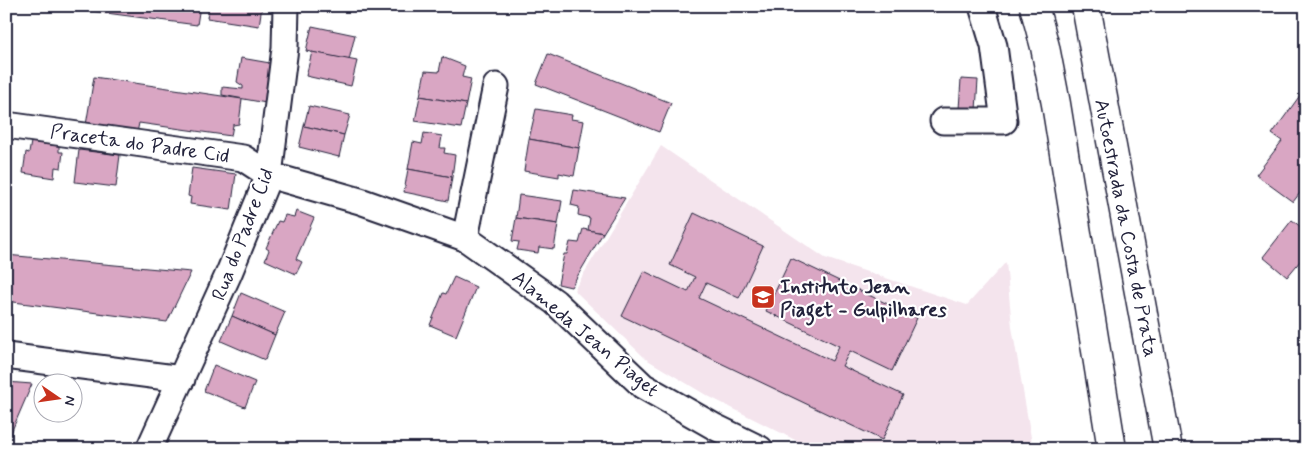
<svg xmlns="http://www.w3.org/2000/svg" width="1312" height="455" viewBox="0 0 1312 455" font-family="Mynerve,sans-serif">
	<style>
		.built { fill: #f4e4ed }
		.building { fill: #d9a6c3; stroke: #22223b }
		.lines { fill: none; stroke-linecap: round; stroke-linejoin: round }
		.minor-casing { stroke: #22223b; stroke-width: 29 }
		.highway-casing { stroke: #22223b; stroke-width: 31 }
		.minor { stroke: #fff; stroke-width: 25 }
		.highway { stroke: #fff; stroke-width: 28 }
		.labels { text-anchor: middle; stroke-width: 4.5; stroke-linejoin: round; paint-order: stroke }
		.street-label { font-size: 20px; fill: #22223b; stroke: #fff }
		.poi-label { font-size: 20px; font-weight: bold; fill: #22223b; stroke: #fff; text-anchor: start }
	</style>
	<rect width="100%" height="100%" fill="#fff"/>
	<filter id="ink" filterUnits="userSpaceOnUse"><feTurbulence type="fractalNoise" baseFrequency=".02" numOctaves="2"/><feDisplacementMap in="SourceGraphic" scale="10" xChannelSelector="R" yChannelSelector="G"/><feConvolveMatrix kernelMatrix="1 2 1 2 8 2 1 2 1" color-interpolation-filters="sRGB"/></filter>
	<g filter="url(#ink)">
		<!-- built -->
		<path class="built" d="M 661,146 L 825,258 L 967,305 L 1006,262 L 1012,327 L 1033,449 L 813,449 L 706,395 L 646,359 L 574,290 Z"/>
		<!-- building -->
		<g class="building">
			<path d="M 53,6 L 200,6 L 197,25 Z"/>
			<path d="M 209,6 L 262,6 L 259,26 L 207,18 Z"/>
			<path d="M 312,26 L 355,35 L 349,60 L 306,51 Z"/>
			<path d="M 312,52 L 357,61 L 351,86 L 306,76 Z"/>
			<path d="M 548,54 L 671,103 L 659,132 L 536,84 Z"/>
			<path d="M 442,57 L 465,66 L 462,77 L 471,79 L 466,104 L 420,96 L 425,71 L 439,72 Z"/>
			<path d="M 241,58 L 270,63 L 266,103 L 222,95 L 222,87 L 243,89 L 243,86 L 237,82 Z"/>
			<path d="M 94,77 L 242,99 L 239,124 L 233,125 L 231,136 L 139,123 L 137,133 L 86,125 Z"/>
			<path d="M 961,79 L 978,80 L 976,110 L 959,109 Z"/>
			<path d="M 1301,94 L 1306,97 L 1306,185 L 1293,202 L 1256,175 L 1282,141 L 1272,134 Z"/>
			<path d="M 420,96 L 466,104 L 461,128 L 415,121 Z"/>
			<path d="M 309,106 L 350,115 L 344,135 L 304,126 Z"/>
			<path d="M 536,109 L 572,115 L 571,119 L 584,121 L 579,148 L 529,139 Z"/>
			<path d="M 304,126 L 344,135 L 339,157 L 299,147 Z"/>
			<path d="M 424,133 L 442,136 L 440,148 L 445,148 L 444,153 L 455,155 L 452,177 L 408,169 L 413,142 L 422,144 Z"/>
			<path d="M 529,139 L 579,148 L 574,176 L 559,173 L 559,177 L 524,171 Z"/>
			<path d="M 31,142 L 59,146 L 59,152 L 63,152 L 61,168 L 55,167 L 54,178 L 23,173 L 26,152 L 29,153 Z"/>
			<path d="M 79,150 L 120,155 L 116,187 L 75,182 Z"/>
			<path d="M 192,168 L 236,174 L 231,210 L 190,204 L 191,197 L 188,196 Z"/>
			<path d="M 408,169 L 452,177 L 448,201 L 404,192 Z"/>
			<path d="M 574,190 L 625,198 L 603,233 L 588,230 L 590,218 L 578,215 L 579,207 L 571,205 Z"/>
			<path d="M 519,195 L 562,201 L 558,224 L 516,218 Z"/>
			<path d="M 296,211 L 314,218 L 296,259 L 302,262 L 296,274 L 265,260 L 269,250 L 266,248 L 278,221 L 282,222 L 285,215 L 294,217 Z"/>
			<path d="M 694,213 L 763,246 L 739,298 L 706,283 L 699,298 L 832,361 L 839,346 L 766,311 L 791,258 L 917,318 L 892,371 L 850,351 L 842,366 L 903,395 L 882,440 L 622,316 L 644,271 L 688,292 L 695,277 L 670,265 Z"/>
			<path d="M 516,218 L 558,224 L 554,249 L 539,247 L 538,253 L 517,250 L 519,242 L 512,241 Z"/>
			<path d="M 1292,220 L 1306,231 L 1306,254 L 1287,277 L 1263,257 Z"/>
			<path d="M 583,229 L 603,233 L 571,287 L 558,284 L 564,254 L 567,254 L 570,242 L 579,243 Z"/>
			<path d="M 6,255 L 191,272 L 167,322 L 6,301 Z"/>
			<path d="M 454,277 L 476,287 L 456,336 L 430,325 L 443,293 L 446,294 Z"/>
			<path d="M 241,293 L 285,312 L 275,335 L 232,316 Z"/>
			<path d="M 232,316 L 275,335 L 265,360 L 221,341 Z"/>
			<path d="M 214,365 L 255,382 L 245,407 L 204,391 Z"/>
			<path d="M 6,382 L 32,384 L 13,428 L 9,440 L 6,440 Z"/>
		</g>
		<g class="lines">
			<defs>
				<g id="minor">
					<path d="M 943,121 L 1004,121 L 994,46 L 982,6"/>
					<path d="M 6,125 L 243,158 L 269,175 L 360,201 L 465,238 L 555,302 L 643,386 L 715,427 L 760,449"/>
					<path d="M 465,238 L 496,86"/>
					<path d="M 6,356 L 182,379"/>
					<path d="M 149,449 L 229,273 L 269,175 L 285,48 L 286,6"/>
				</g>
				<g id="highway">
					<path d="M 1034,6 L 1045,47 L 1056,104 L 1112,449"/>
					<path d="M 1086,6 L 1168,449"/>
				</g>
			</defs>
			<!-- minor casing -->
			<use href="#minor" class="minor-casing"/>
			<!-- highway casing -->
			<use href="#highway" class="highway-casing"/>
			<!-- minor -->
			<use href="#minor" class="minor"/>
			<!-- highway -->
			<use href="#highway" class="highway"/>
		</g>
	</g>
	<!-- icons -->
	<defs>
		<symbol id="university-square" viewBox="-11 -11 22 22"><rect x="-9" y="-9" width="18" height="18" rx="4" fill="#c8321e" stroke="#fff"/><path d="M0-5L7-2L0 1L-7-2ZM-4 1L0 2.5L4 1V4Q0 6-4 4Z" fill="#fff"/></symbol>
	</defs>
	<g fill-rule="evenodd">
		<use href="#university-square" x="749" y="283" width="28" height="28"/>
	</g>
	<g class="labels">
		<!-- street labels -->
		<g class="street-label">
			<text transform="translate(140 143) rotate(8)" y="7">Praceta do Padre Cid</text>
			<text transform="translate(1127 228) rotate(79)" y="7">Autoestrada da Costa de Prata</text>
			<text transform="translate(242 234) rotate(-69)" y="7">Rua do Padre Cid</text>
			<text transform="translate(586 333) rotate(40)" y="7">Alameda Jean Piaget</text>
		</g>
		<!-- poi labels -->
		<g class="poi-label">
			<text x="780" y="293">Instituto Jean<tspan x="780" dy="23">Piaget - Gulpilhares</tspan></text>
		</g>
	</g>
	<!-- margin -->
	<rect width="1312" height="455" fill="none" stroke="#fff" stroke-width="25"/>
	<rect x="12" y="12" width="1287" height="430" fill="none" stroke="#22223b" stroke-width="2" filter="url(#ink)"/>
	<!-- north arrow -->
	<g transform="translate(58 398) rotate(103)"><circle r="24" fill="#ffffff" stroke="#a7a7b1"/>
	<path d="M0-4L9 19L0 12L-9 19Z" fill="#c8321e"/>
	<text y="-8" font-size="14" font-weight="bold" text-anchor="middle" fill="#22223b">N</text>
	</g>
</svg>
